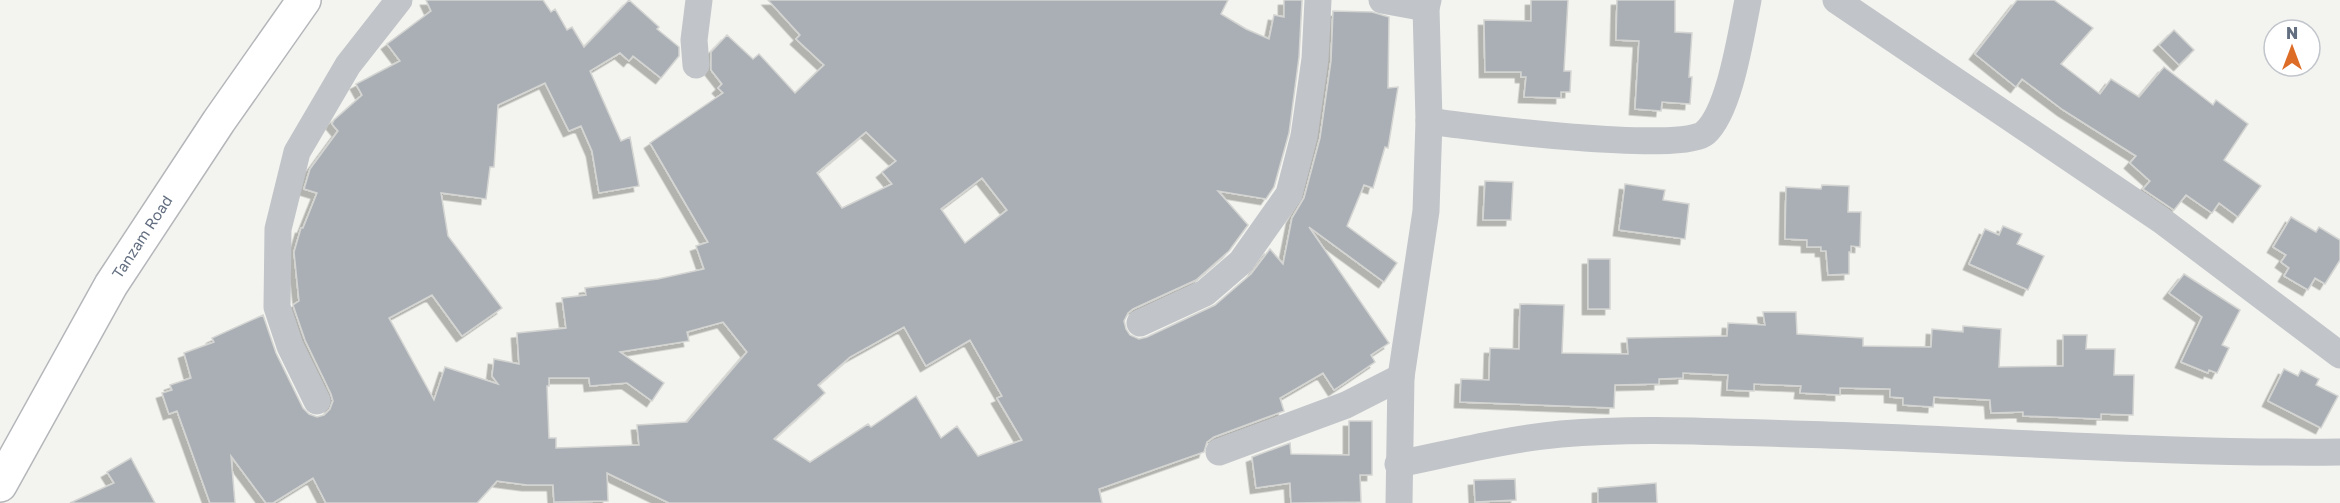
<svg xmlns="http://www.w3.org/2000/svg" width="2340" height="503" viewBox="0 0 2340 503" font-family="'Golos Text',sans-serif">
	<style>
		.building { fill: #a9afb5; stroke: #d4d5d2; stroke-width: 1.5; fill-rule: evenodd; filter: url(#shadow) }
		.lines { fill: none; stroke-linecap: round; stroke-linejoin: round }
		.highway-casing { stroke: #b4b6ba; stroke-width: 36 }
		.street { stroke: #c1c4c8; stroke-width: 27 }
		.highway { stroke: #fff; stroke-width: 33 }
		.labels { text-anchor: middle; stroke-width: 6; stroke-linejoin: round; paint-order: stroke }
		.street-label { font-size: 15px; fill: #636f80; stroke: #fff }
	</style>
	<defs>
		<filter id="shadow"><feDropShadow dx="-5.5" dy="5.5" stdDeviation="0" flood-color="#0004"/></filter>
	</defs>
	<rect width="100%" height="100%" fill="#f3f4ef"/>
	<!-- building -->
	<g class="building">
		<path d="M 426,0 L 543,0 L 551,12 L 555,9 L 567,30 L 572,27 L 584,47 L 629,0 L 659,27 L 657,29 L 679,47 L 679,56 L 661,78 L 633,56 L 629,61 L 620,53 L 590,71 L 621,141 L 630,137 L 639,186 L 599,193 L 592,151 L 581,126 L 569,131 L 545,83 L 498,105 L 494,167 L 490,167 L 486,199 L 441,193 L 448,236 L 502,308 L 462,336 L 432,295 L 389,318 L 434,400 L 445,367 L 498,384 L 492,376 L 494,359 L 519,364 L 517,333 L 566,328 L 562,298 L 586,295 L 585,288 L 658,279 L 704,269 L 696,246 L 708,242 L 650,143 L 723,93 L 718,88 L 722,84 L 711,70 L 711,52 L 727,35 L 753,59 L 759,54 L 795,93 L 824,65 L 796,39 L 800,35 L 768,0 L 1228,0 L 1221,14 L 1246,29 L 1269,39 L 1274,15 L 1284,17 L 1284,0 L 1302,0 L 1299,57 L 1289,133 L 1274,187 L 1266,199 L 1218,191 L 1248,225 L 1229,251 L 1196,280 L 1133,309 L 1128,313 L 1124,321 L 1126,329 L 1130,335 L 1139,339 L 1147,337 L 1215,305 L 1251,274 L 1270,249 L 1283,264 L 1292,218 L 1304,198 L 1320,138 L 1331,61 L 1333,11 L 1372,12 L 1389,17 L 1388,88 L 1398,87 L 1388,148 L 1385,147 L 1373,188 L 1364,185 L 1347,226 L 1397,263 L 1384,282 L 1309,227 L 1389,343 L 1371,355 L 1375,362 L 1334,390 L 1323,373 L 1280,398 L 1284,411 L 1214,437 L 1207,442 L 1204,452 L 1099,489 L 1102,503 L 669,503 L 607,473 L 608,501 L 554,502 L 553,485 L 527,485 L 497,481 L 477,503 L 326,503 L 313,478 L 273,503 L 266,503 L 231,456 L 235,503 L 210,503 L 177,411 L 169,414 L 162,393 L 172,390 L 170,385 L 191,378 L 184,353 L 214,342 L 212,338 L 263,315 L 276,353 L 303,408 L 309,414 L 317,417 L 324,415 L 330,409 L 333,401 L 331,394 L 305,340 L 293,305 L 299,301 L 294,252 L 301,228 L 303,228 L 317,193 L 304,189 L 310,169 L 338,131 L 332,124 L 334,120 L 362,95 L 356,84 L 400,61 L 387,44 L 431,11 ZM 866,132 L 896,161 L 882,172 L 892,184 L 842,208 L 817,173 ZM 982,178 L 1007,210 L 965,243 L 941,209 ZM 723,322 L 747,352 L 687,422 L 637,425 L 639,445 L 556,448 L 556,438 L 549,438 L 547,386 L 549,386 L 549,378 L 589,378 L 590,386 L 627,383 L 652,401 L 664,383 L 620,352 L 689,341 L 687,332 ZM 904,327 L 926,366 L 970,340 L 1002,396 L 997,398 L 1022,440 L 978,456 L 957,426 L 941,438 L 916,396 L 871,427 L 868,424 L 810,462 L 774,439 L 825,393 L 818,385 L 850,357 Z"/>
		<path d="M 1531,0 L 1568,0 L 1564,71 L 1571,71 L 1570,92 L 1561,92 L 1561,98 L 1524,97 L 1526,77 L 1521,77 L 1521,72 L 1485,72 L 1484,20 L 1531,21 Z"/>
		<path d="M 1617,0 L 1675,0 L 1675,32 L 1692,33 L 1689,77 L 1692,77 L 1690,104 L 1662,102 L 1661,111 L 1635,109 L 1639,41 L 1616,40 Z"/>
		<path d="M 2017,0 L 2054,0 L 2093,28 L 2061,64 L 2100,94 L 2111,79 L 2139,97 L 2164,67 L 2213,105 L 2216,100 L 2248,124 L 2224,160 L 2261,186 L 2238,217 L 2219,203 L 2212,213 L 2186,195 L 2174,210 L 2143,189 L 2150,181 L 2130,163 L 2136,156 L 2063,110 L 2022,79 L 2016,87 L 1975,54 Z"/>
		<path d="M 2174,30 L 2194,50 L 2179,65 L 2159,45 Z"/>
		<path d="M 1485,181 L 1513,182 L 1511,220 L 1483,220 Z"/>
		<path d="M 1625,184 L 1665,190 L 1663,200 L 1689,204 L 1685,239 L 1619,230 Z"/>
		<path d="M 1822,185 L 1849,186 L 1848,212 L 1861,212 L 1860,247 L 1851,246 L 1851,252 L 1849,252 L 1849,274 L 1828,275 L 1826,251 L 1821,251 L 1821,247 L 1807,247 L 1807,240 L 1785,239 L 1786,187 L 1821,189 Z"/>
		<path d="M 2291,217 L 2316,232 L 2319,227 L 2340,240 L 2340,260 L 2325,284 L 2315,278 L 2308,290 L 2284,276 L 2289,268 L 2281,262 L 2286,255 L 2273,247 Z"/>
		<path d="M 2003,226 L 2022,234 L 2017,244 L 2044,256 L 2028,290 L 1969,264 L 1985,229 L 1999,235 Z"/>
		<rect x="1588" y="259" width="22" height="50"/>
		<path d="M 2184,274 L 2240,310 L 2222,345 L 2229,348 L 2217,373 L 2209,370 L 2208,373 L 2181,362 L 2202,317 L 2169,293 Z"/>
		<path d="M 1520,304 L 1564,305 L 1562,353 L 1628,354 L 1627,338 L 1727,336 L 1728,323 L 1765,325 L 1763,312 L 1796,312 L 1797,334 L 1863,338 L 1863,346 L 1931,347 L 1932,329 L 1963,332 L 1963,326 L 2001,329 L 1999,367 L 2063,366 L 2063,335 L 2087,335 L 2086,349 L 2115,349 L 2114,375 L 2134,375 L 2133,415 L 2101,414 L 2101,419 L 2023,416 L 2023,412 L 1991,413 L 1990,400 L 1934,397 L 1933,407 L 1903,405 L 1903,398 L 1890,397 L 1890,389 L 1840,388 L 1840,395 L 1800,393 L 1801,386 L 1754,384 L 1754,391 L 1727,390 L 1728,375 L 1683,373 L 1683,378 L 1659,379 L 1659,384 L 1615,385 L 1614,408 L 1460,402 L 1461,379 L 1489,380 L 1490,348 L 1519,349 Z"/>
		<path d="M 2284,369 L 2298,376 L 2301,370 L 2319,379 L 2316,385 L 2338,396 L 2321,428 L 2268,401 Z"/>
		<path d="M 1349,421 L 1372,421 L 1372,475 L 1360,475 L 1361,502 L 1291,503 L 1290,483 L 1256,488 L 1252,457 L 1290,443 L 1291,454 L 1349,455 Z"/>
		<path d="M 131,458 L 155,503 L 70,503 L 114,483 L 107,472 Z"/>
		<path d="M 1515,479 L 1516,500 L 1475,502 L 1474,480 Z"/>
		<path d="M 1656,483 L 1657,503 L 1598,503 L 1598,488 Z"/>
	</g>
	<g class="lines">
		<defs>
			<g id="highway">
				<path id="s1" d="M 0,485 L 111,285 L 219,121 L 304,0"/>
			</g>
		</defs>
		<!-- highway casing -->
		<use href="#highway" class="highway-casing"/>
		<!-- street -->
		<g class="street">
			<path d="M 1382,0 L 1426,8"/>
			<path d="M 1836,0 L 2161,220 L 2340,355"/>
			<path d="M 696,65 L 694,40 L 699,0"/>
			<path d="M 1429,121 C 1468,127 1683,154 1705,133 C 1730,111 1741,34 1748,0"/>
			<path d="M 1140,323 L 1205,293 L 1241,262 L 1289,194 L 1304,136 L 1315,59 L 1318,0"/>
			<path d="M 317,401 L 290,346 L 277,307 L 278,229 L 297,152 L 348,65 L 399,0"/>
			<path d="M 1219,452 L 1346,405 L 1401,377"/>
			<path d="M 1398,464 C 1452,453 1507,439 1561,434 C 1639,427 1717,432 1794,434 C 1976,439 2158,454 2340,452"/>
			<path d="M 1399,503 L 1401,377 L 1426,211 L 1429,121 L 1426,8 L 1428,0"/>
		</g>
		<!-- highway -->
		<use href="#highway" class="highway"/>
	</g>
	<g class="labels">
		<!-- street labels -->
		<g class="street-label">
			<text dy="5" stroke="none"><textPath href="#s1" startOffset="286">Tanzam Road</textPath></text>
		</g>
	</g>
	<!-- north arrow -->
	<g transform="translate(2292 48)"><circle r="28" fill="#ffffff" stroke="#c1c5cc" stroke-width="1.5"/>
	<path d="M0-4.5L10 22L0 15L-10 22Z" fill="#dd6c26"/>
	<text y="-9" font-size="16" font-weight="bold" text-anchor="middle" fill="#636f80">N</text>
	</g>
</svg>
